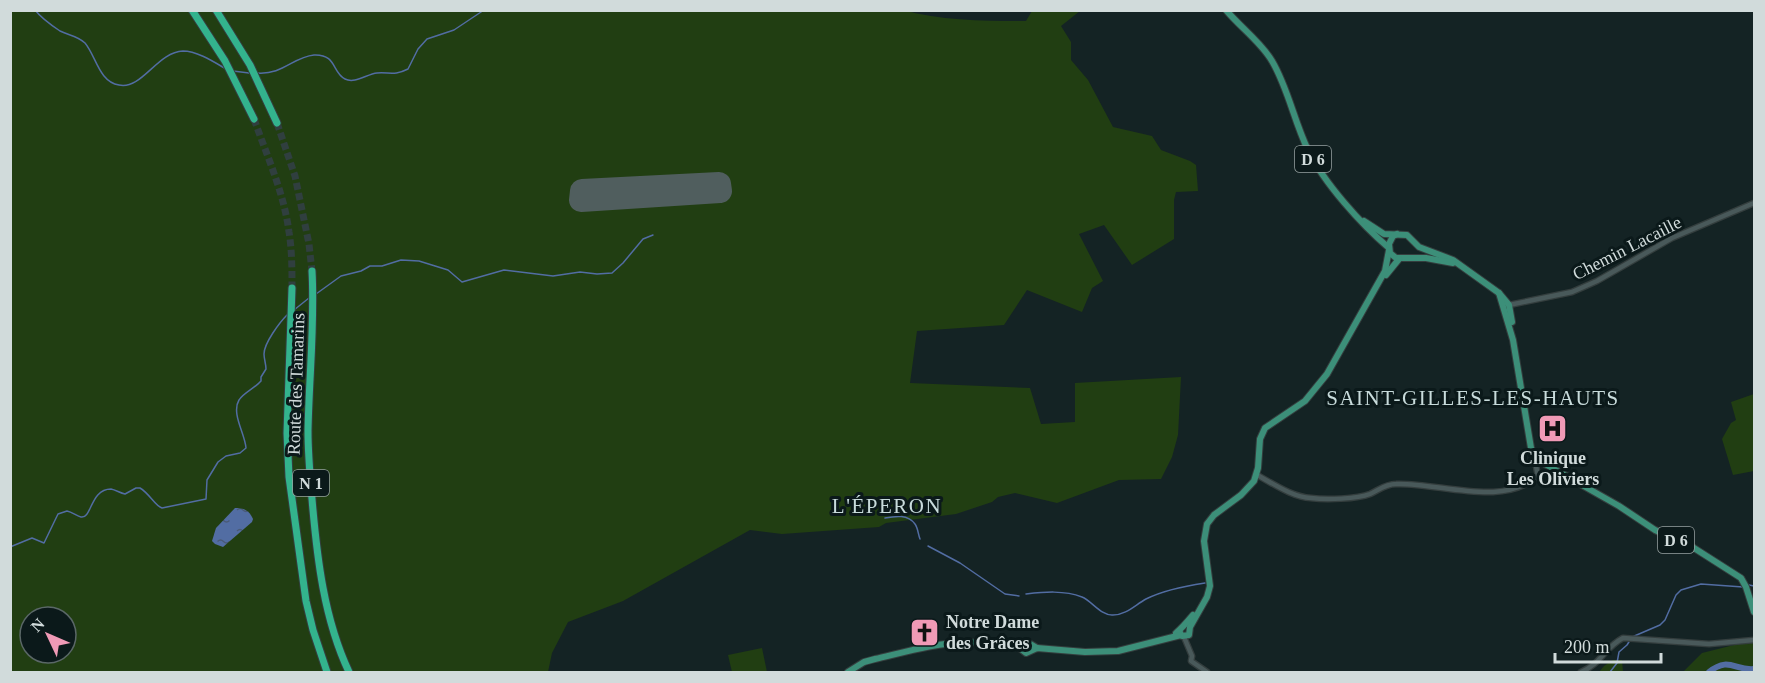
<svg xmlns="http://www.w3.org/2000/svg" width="1765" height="683" viewBox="0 0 1765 683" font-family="'Times New Roman',serif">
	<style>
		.green { fill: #213e12; fill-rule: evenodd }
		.water { fill: url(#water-ripples) }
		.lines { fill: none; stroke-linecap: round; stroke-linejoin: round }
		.stream { stroke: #526da3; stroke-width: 1.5 }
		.river { stroke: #526da3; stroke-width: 6 }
		.runway { stroke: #505e5e; stroke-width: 24 }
		.highway-tunnel { stroke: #303f3f; stroke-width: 7; stroke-dasharray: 7 3.5; stroke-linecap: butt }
		.minor-casing { stroke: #343e3e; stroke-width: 7 }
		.major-casing { stroke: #343e3e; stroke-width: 8 }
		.highway-casing { stroke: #343e3e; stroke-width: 9 }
		.minor { stroke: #49595a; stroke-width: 4.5 }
		.major { stroke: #3c8f79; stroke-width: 6 }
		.highway { stroke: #33b38d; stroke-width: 7 }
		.labels { text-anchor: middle; stroke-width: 6; stroke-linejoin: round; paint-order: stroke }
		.shield { fill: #0b191a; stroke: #96a1a1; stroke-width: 1.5 }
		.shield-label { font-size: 16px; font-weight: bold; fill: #d1dbdb }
		.street-label { font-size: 18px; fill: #d1dbdb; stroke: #0b191a }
		.poi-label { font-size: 18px; font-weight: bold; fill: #d1dbdb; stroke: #0b191a }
		.quarter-label { font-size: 21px; letter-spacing: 1.5px; fill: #c8dbdb; stroke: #0b191a }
	</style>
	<defs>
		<pattern id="water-ripples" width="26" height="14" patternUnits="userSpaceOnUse" patternTransform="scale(1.5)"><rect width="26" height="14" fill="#526da3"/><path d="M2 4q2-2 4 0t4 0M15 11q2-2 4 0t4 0" fill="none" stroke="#495a77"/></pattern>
	</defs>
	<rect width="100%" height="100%" fill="#142324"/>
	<!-- green -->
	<g class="green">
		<path d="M 903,10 C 942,21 986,21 1026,21 L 1032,11 L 1080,11 L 1061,26 L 1071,42 L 1071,60 L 1088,80 L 1113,127 L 1152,136 L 1161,150 L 1190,161 L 1196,165 L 1198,191 L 1176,192 L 1174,200 L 1174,239 L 1132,265 L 1104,225 L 1079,234 L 1103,281 L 1092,288 L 1082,312 L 1027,290 L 1004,325 L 917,331 L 910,383 L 1030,388 L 1041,424 L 1075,422 L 1075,383 L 1181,377 L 1178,435 L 1172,457 L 1161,479 L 1119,480 L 1057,503 L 1015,493 L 998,497 L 992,502 L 956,514 L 886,523 L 879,527 L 782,534 L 750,530 L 623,601 L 568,622 L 552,653 L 548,672 L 11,672 L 10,11 ZM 30,617 L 66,617 L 66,653 L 30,653 Z"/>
		<path d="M 1754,394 L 1754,471 L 1733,475 L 1722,439 L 1731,423 L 1736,420 L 1731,402 Z"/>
		<path d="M 1754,640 L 1754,672 L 1683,672 L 1702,653 Z"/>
		<path d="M 762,648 L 767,672 L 732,672 L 728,655 Z"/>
		<path d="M 1613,660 L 1622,660 L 1623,672 L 1599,672 L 1604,666 Z"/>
	</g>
	<!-- water -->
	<path class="water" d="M 235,508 C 244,508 249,510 253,519 L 252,522 L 223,547 L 215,544 L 212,541 L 216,528 Z"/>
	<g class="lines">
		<!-- stream -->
		<g class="stream">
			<path d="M 35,10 C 42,19 51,25 60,31 C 68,35 78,36 85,43 C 96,56 99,82 119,85 C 142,90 157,52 183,51 C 197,51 214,62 226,69"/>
			<path d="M 233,71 L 249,73"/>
			<path d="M 257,73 C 283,75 293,57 314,55 C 337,54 332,73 345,79 C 355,84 367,74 377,73 C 390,72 394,76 408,69 L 418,49 L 427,39 L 454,30 L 484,10"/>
			<path d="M 316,294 L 341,276 L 361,271 L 370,266 L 382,266 L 401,260 L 419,261 L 448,270 L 462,282 L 504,270 L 553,276 L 580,272 L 597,274 L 612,273 L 623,263 L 643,239 L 653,235"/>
			<path d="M 294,310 L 309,298"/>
			<path d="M 885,518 C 895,516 908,514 915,524 C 918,528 918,534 920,539"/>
			<path d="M 928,546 L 960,563 L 1005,594 L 1019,596"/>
			<path d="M 10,547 L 32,538 L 44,543 L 58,514 L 67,511 C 72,512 77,516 81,517 C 92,519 90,489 111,489 C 116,490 120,493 125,494 L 136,488 L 140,488 C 150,494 155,506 162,508 L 206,499 L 207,480 L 218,462 L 226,456 L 240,453 L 246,448 C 245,434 231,413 239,400 C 243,393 255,388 261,381 L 261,377 L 266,369 C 266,364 264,359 264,354 C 264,343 280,322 287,315"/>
			<path d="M 1749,585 L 1754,586"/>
			<path d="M 1026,594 C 1044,592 1064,590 1082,597 C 1092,601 1101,616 1113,615 C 1126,615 1135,605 1146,599 C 1164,590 1185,586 1205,583"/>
			<path d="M 1610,672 L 1617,663 L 1619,652 L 1627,645 L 1632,637 L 1660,625 L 1665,620 L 1676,595 L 1681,590 L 1701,584 L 1743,587"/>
		</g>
		<!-- river -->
		<path class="river" d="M 1709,672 C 1729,656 1735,671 1754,669"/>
		<!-- runway -->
		<path class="runway" d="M 719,184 L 720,191 L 581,200 L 582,191 Z"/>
		<!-- highway-tunnel -->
		<g class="highway-tunnel">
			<path d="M 254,119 C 267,156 284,193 289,232 C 292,250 292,270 292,288"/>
			<path d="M 277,123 L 295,176 L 309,244 L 312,271"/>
		</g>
		<defs>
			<g id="minor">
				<path d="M 1509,305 L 1572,292 L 1597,281 L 1672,238 L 1754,203"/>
				<path d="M 1257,475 C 1274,484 1292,497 1311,498 C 1326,500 1357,499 1370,494 C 1379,490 1385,484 1396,484 C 1438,482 1502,508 1538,476 L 1536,466 L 1539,461"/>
				<path d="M 1184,637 L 1192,656 L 1191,661 L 1207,672"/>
				<path d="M 1581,672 C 1601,664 1605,647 1623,638 L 1709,644 L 1754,640"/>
			</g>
			<g id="major">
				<path d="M 1226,10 C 1240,27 1261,42 1272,61 C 1288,88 1294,121 1308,150 C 1324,183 1361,224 1389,248"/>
				<path d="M 1364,221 L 1384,234 L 1407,235 L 1419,247 L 1453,260 L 1499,293 L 1509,305 L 1512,322"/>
				<path d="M 1397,234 L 1393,236 L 1389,244 L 1390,253 L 1396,258 L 1426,258 L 1453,263"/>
				<path d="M 1386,275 L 1399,259"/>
				<path d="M 1499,293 L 1513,340 L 1531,448 L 1535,456 L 1545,464 L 1619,506 L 1655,530 L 1694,548 L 1741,578 L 1746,587 L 1754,612"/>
				<path d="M 1179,631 L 1182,636 L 1189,635 L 1190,627 L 1207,597 L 1210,586 L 1204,541 L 1207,524 L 1214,515 L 1241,495 L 1254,481 L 1258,468 L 1260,439 L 1265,428 L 1305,401 L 1327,374 L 1385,271 L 1389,250"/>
				<path d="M 1176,633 C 1181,629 1188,621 1193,615"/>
				<path d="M 1017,646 L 1026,653 L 1037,648 L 1085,652 L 1118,651 L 1181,635"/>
				<path d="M 848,672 L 864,662 L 875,659 C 905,652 936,643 967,642 C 987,642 1008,649 1027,642 L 1037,648"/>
			</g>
			<g id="highway">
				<path d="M 192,10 L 225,61 L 254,119"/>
				<path d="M 216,10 L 250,65 L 277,123"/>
				<path d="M 312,271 C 315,324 309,377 308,431 C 308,454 310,476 312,499 C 317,558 324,619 349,672"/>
				<path d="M 292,288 L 287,433 L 289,477 L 306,601 L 313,630 L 327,672"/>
			</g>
		</defs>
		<!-- minor casing -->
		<use href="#minor" class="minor-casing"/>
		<!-- major casing -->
		<use href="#major" class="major-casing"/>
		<!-- highway casing -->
		<use href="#highway" class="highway-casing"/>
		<!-- minor -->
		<use href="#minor" class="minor"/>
		<!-- major -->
		<use href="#major" class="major"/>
		<!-- highway -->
		<use href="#highway" class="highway"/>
	</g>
	<!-- icons -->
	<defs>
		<symbol id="hospital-square" viewBox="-11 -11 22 22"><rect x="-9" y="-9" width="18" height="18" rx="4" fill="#f09ab6" stroke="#0b191a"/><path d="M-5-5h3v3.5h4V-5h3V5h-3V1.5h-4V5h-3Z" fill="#111"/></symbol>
		<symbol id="church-square" viewBox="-11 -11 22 22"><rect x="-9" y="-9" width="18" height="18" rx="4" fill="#f09ab6" stroke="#0b191a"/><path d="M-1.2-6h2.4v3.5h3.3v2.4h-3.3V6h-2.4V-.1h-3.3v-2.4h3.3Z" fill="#111"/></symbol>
	</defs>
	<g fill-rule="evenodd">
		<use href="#hospital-square" x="1536" y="412" width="33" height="33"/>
		<use href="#church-square" x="908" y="616" width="33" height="33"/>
	</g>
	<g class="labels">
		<!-- shield labels -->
		<g class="shield">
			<rect x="1295" y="146" width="36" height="26" rx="4.5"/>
			<rect x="293" y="470" width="36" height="26" rx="4.5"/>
			<rect x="1658" y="527" width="36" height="26" rx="4.5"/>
		</g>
		<g class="shield-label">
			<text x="1313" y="165">D 6</text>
			<text x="311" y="489">N 1</text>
			<text x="1676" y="546">D 6</text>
		</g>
		<!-- street labels -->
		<g class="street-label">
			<text transform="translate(1627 248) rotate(-27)" y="6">Chemin Lacaille</text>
			<text transform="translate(296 384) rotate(-88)" y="6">Route des Tamarins</text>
		</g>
		<!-- poi labels -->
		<g class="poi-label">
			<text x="1553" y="464">Clinique<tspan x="1553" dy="21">Les Oliviers</tspan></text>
			<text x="946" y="628" text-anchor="start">Notre Dame<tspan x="946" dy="21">des Grâces</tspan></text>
		</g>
		<!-- quarter labels -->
		<g class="quarter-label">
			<text x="1473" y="405">SAINT-GILLES-LES-HAUTS</text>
			<text x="887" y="513">L'ÉPERON</text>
		</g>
	</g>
	<!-- border -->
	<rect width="1765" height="683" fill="none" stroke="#d1dbdb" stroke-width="24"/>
	<!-- north arrow -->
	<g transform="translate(48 635) rotate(314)"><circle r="28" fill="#0b191a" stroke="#5a6767" stroke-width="1.5"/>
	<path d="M0-4.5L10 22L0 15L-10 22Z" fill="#f09ab6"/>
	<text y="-9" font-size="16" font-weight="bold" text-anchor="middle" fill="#d1dbdb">N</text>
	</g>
	<!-- scale -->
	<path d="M1555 653v9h106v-9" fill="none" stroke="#d1dbdb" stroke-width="3"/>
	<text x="1564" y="653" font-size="18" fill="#d1dbdb" stroke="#0b191a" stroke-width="4.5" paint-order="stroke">200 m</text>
</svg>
